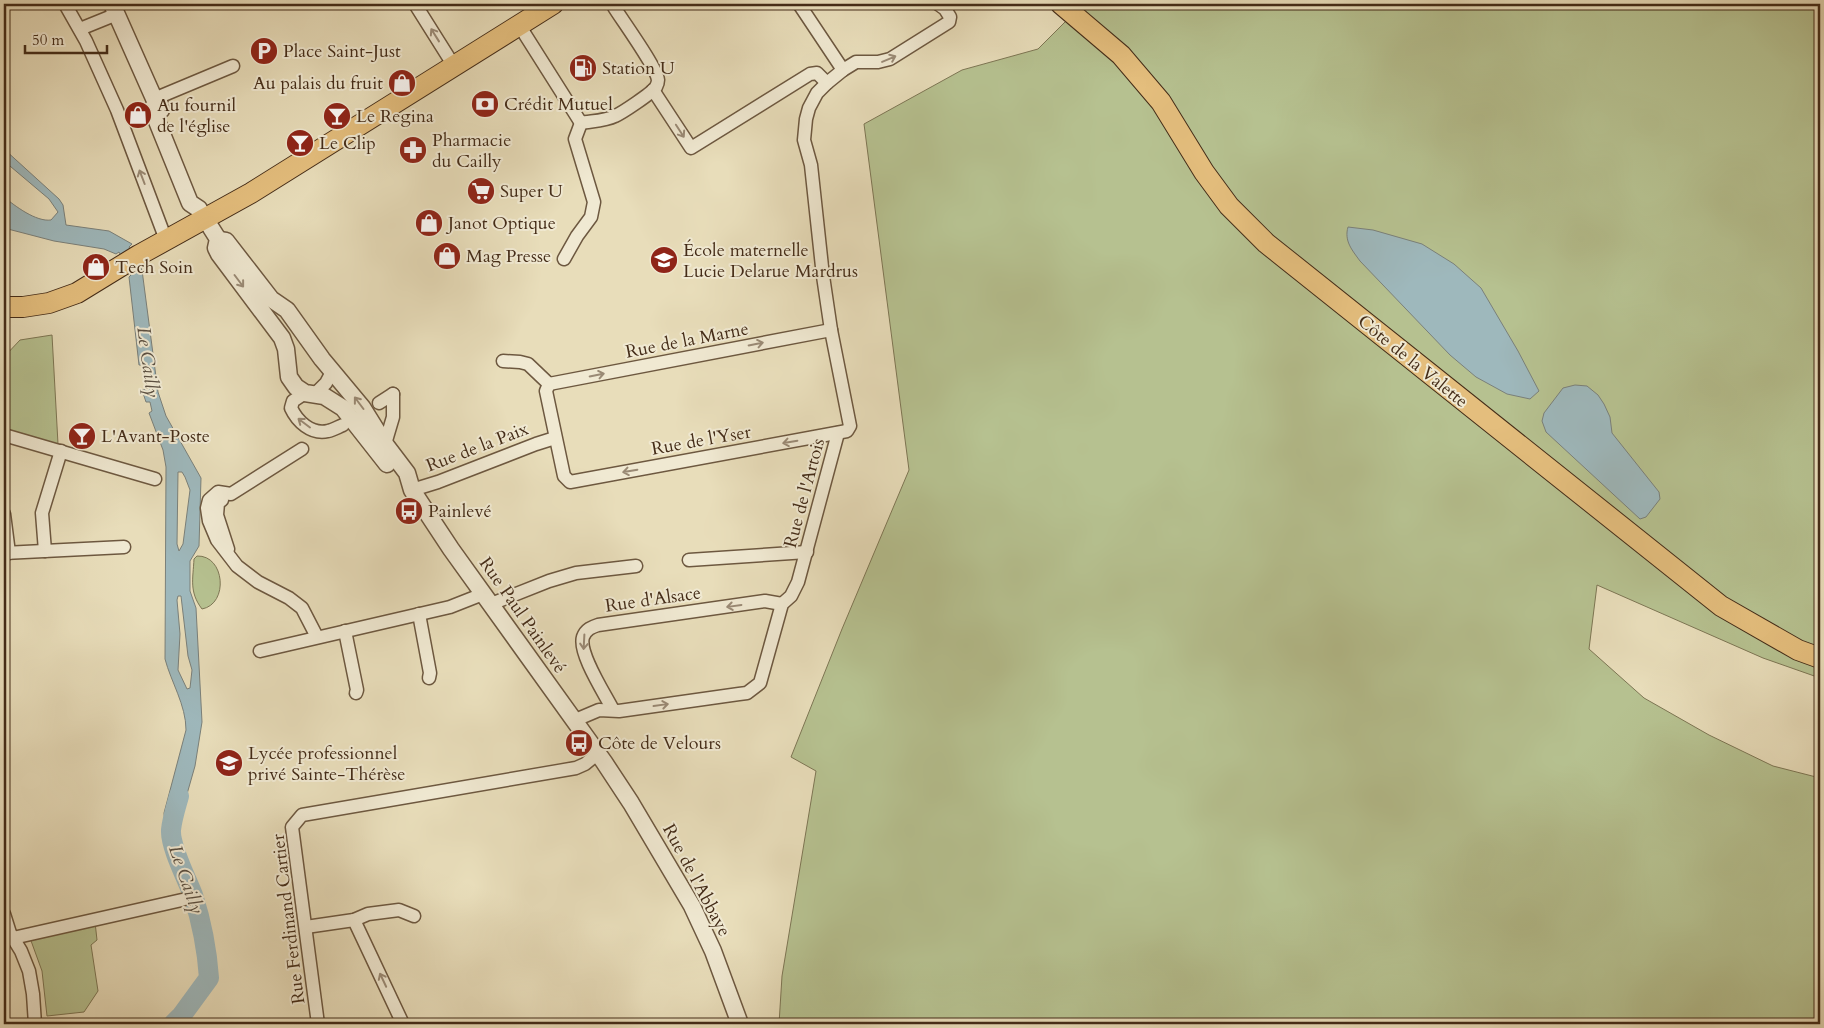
<svg xmlns="http://www.w3.org/2000/svg" width="1824" height="1028" viewBox="0 0 1824 1028" font-family="Cardo,serif">
	<style>
		.green { fill: #b6c190; stroke: #7d7654 }
		.water { fill: #9eb8bc; stroke: #7a807a; fill-rule: evenodd }
		.lines { fill: none; stroke-linecap: round; stroke-linejoin: round }
		.river { stroke: #9eb8bc; stroke-width: 20 }
		.minor-casing { stroke: #6d5840; stroke-width: 15 }
		.tertiary-casing { stroke: #6d5840; stroke-width: 19 }
		.primary-casing { stroke: #442c18; stroke-width: 22 }
		.minor { stroke: #f0e9d2; stroke-width: 12 }
		.tertiary { stroke: #f0e9d2; stroke-width: 16 }
		.primary { stroke: #e4be7d; stroke-width: 20 }
		.oneway { stroke: #9a8a75 }
		.labels { text-anchor: middle; stroke-width: 4; stroke-linejoin: round; paint-order: stroke }
		.poi-label { font-size: 18px; fill: #442c18; stroke: #f0e9d2; text-anchor: start }
		.street-label { font-size: 18px; fill: #442c18; stroke: #f0e9d2 }
		.water-label { font-size: 19px; font-style: italic; fill: #5a4f41; stroke: #f0e9d2 }
	</style>
	<rect width="100%" height="100%" fill="#e8ddba"/>
	<filter id="stains"><feTurbulence type="fractalNoise" baseFrequency=".004" numOctaves="4"/><feColorMatrix values="0 0 0 0 .2 0 0 0 0 .09 0 0 0 0 .02 0 0 0 .5 -.17"/></filter>
	<radialGradient id="worn" r=".72"><stop offset=".6" stop-color="#630" stop-opacity="0"/><stop offset="1" stop-color="#630" stop-opacity=".3"/></radialGradient>
	<!-- green -->
	<g class="green">
		<path d="M 1083,4 L 1820,4 L 1820,678 L 1763,658 L 1597,585 L 1589,649 L 1644,698 L 1709,735 L 1773,766 L 1820,778 L 1820,1024 L 779,1024 L 782,976 L 816,771 L 791,757 L 842,629 L 909,470 L 864,124 L 962,70 L 1038,49 Z"/>
		<path d="M 52,335 L 58,444 L 4,430 L 4,357 L 20,340 Z"/>
		<path d="M 197,556 C 225,555 229,604 202,609 C 189,592 193,579 194,559 Z"/>
		<path d="M 95,922 L 97,940 L 91,945 L 98,991 L 84,1012 L 47,1016 L 42,971 L 30,938 Z"/>
	</g>
	<!-- water -->
	<g class="water">
		<path d="M 4,149 L 59,199 L 63,205 L 66,225 L 109,231 L 132,244 L 129,247 L 142,270 L 158,392 L 166,416 L 201,478 L 199,546 L 190,561 L 190,591 L 196,608 L 202,722 L 195,766 L 179,822 L 165,825 L 164,813 L 186,730 C 186,705 171,682 165,659 L 166,467 L 163,450 L 149,413 L 152,411 L 150,402 L 146,402 L 142,390 L 148,389 L 145,365 L 139,365 L 129,277 L 131,275 L 119,252 L 116,254 L 104,249 L 54,241 L 4,228 L 4,197 C 15,206 36,222 51,220 L 58,212 L 49,199 L 4,161 ZM 178,472 L 182,472 L 185,477 L 190,490 L 183,544 L 179,551 L 177,544 ZM 178,596 L 181,596 L 188,656 L 192,670 L 190,688 L 187,689 L 178,670 L 180,634 L 177,600 Z"/>
		<path d="M 1348,227 L 1373,230 L 1422,244 L 1454,264 L 1481,288 L 1518,351 L 1539,391 L 1530,399 L 1507,394 L 1476,377 L 1450,355 L 1360,261 C 1352,250 1344,241 1348,227 Z"/>
		<path d="M 1575,385 L 1587,386 L 1598,395 L 1604,404 L 1610,417 L 1612,433 L 1659,492 L 1660,499 L 1646,517 L 1640,519 L 1546,432 L 1542,421 L 1544,413 L 1563,388 Z"/>
	</g>
	<g class="lines">
		<!-- river -->
		<path class="river" d="M 173,1024 L 182,1015 L 209,978 C 207,949 202,923 193,895 C 187,879 170,847 171,830 C 172,819 176,807 179,796"/>
		<defs>
			<g id="minor">
				<path d="M 65,4 L 86,41 L 117,110 L 166,240"/>
				<path d="M 415,4 L 454,66"/>
				<path d="M 799,4 L 843,70"/>
				<path d="M 519,25 L 581,123 C 591,121 605,121 615,116 C 622,113 652,93 656,87 C 657,85 658,83 658,80 C 657,68 622,20 614,7 L 620,4"/>
				<path d="M 80,29 L 117,14"/>
				<path d="M 653,90 L 691,148 L 810,74 L 817,73 L 827,83"/>
				<path d="M 154,99 L 233,66"/>
				<path d="M 564,259 L 577,236 L 591,217 L 594,202 L 575,139 L 581,123"/>
				<path d="M 503,361 L 520,362 L 528,364 L 549,384"/>
				<path d="M 549,384 L 546,391 L 564,476 L 570,482 L 847,431 L 850,426 L 831,330 L 823,276 L 811,165 L 804,140 L 806,119 L 809,108 L 817,93 L 827,83 L 843,70 L 856,62 L 878,62 L 890,59 L 949,22 L 950,17 L 945,9 L 938,4"/>
				<path d="M 549,384 L 831,330"/>
				<path d="M 305,393 L 293,401 L 291,408 C 297,421 311,435 328,431 C 333,430 338,427 343,425"/>
				<path d="M 315,394 L 326,383 L 333,370"/>
				<path d="M 379,403 L 393,394"/>
				<path d="M 4,435 L 155,479"/>
				<path d="M 385,444 L 393,417 L 393,394"/>
				<path d="M 302,449 L 231,494 L 218,492 L 209,500 L 207,508 L 209,521 L 217,540 L 237,566 L 258,582 L 289,598 L 302,608 L 317,637"/>
				<path d="M 412,490 L 438,482 L 536,444 L 555,438"/>
				<path d="M 222,500 L 218,503 L 217,515 L 228,549"/>
				<path d="M 4,514 L 9,553"/>
				<path d="M 45,551 L 42,513 L 61,451"/>
				<path d="M 4,553 L 124,547"/>
				<path d="M 689,560 L 807,552"/>
				<path d="M 491,604 L 549,581 L 576,573 L 636,566"/>
				<path d="M 419,614 L 430,673 L 429,678"/>
				<path d="M 345,631 L 357,690 L 356,693"/>
				<path d="M 260,651 L 450,607 L 483,594"/>
				<path d="M 613,710 C 605,694 578,653 583,637 C 586,629 592,627 598,625 L 765,601 L 782,604"/>
				<path d="M 573,721 L 599,710 L 619,711 L 739,694 L 747,693 L 760,683 L 782,604 L 791,596 L 798,582 L 838,433"/>
				<path d="M 4,914 L 10,933 L 21,951 L 29,971 L 33,994 L 35,1024"/>
				<path d="M 354,920 L 403,1024"/>
				<path d="M 306,927 L 354,920 L 368,914 L 399,910 L 414,916"/>
				<path d="M 13,938 L 182,900"/>
				<path d="M 318,1024 L 292,827 L 302,815 L 576,768 L 585,764 L 597,754"/>
			</g>
			<g id="tertiary">
				<path d="M 112,4 L 156,103 L 160,105 L 161,110"/>
				<path d="M 156,103 L 152,109 L 190,203 L 199,209 L 218,239 L 216,248 L 219,254 L 282,338 L 286,349 L 289,377 L 296,387 L 305,393 L 324,396 L 343,408 L 387,464"/>
				<path d="M 219,240 L 226,241 L 271,299 L 287,310 L 322,359 L 362,407 L 385,444 L 407,473 L 412,490 L 451,549 L 604,762 L 631,803 L 692,906 L 713,951 L 740,1024"/>
			</g>
			<g id="primary">
				<path d="M 1061,4 L 1121,55 L 1161,102 L 1204,172 L 1229,206 L 1266,243 L 1721,606 L 1798,650 L 1820,658"/>
				<path d="M 4,307 L 23,307 L 49,303 L 77,293 L 139,255 L 251,193 L 553,4"/>
			</g>
		</defs>
		<!-- minor casing -->
		<use href="#minor" class="minor-casing"/>
		<!-- tertiary casing -->
		<use href="#tertiary" class="tertiary-casing"/>
		<!-- primary casing -->
		<use href="#primary" class="primary-casing"/>
		<!-- minor -->
		<use href="#minor" class="minor"/>
		<!-- tertiary -->
		<use href="#tertiary" class="tertiary"/>
		<!-- primary -->
		<use href="#primary" class="primary"/>
	</g>
	<!-- one-way arrows -->
	<defs><path id="oneway-shaft" d="M-6 0H5M1.5-3L5.5 0L1.5 3" fill="none" stroke-width="1.6" stroke-linecap="round" stroke-linejoin="round" transform="scale(1.25)"/></defs>
	<g class="oneway">
		<use href="#oneway-shaft" transform="translate(435 35) rotate(-122)"/>
		<use href="#oneway-shaft" transform="translate(889 59) rotate(-23)"/>
		<use href="#oneway-shaft" transform="translate(680 131) rotate(57)"/>
		<use href="#oneway-shaft" transform="translate(142 177) rotate(-111)"/>
		<use href="#oneway-shaft" transform="translate(239 281) rotate(53)"/>
		<use href="#oneway-shaft" transform="translate(756 344) rotate(-11)"/>
		<use href="#oneway-shaft" transform="translate(597 375) rotate(-11)"/>
		<use href="#oneway-shaft" transform="translate(359 403) rotate(-127)"/>
		<use href="#oneway-shaft" transform="translate(304 423) rotate(-143)"/>
		<use href="#oneway-shaft" transform="translate(790 442) rotate(170)"/>
		<use href="#oneway-shaft" transform="translate(630 471) rotate(170)"/>
		<use href="#oneway-shaft" transform="translate(734 606) rotate(172)"/>
		<use href="#oneway-shaft" transform="translate(584 642) rotate(93)"/>
		<use href="#oneway-shaft" transform="translate(661 705) rotate(-8)"/>
		<use href="#oneway-shaft" transform="translate(383 980) rotate(-115)"/>
	</g>
	<!-- icons -->
	<defs>
		<symbol id="parking-disc" viewBox="-11 -11 22 22"><circle r="9.5" fill="#8f2418" stroke="#f0e9d2"/><path d="M-3.5-5.5H1a3.5 3.5 0 0 1 0 7H-1V5.5H-3.5ZM-1-3.4V-.6H.8a1.4 1.4 0 0 0 0-2.8Z" fill="#fff"/></symbol>
		<symbol id="fuel-disc" viewBox="-11 -11 22 22"><circle r="9.5" fill="#8f2418" stroke="#f0e9d2"/><path d="M-5.5-6h7V0h2V4h1.3V-2.5L3-4.5l.8-.8L6-3V5H2.5V1h-1V6h-7ZM-4.2-4.7v3.2H.2V-4.7Z" fill="#fff"/></symbol>
		<symbol id="shop-disc" viewBox="-11 -11 22 22"><circle r="9.5" fill="#8f2418" stroke="#f0e9d2"/><path d="M-5-2.5h2.3a2.7 3.5 0 0 1 5.4 0H5L5.5 6h-11ZM-1.5-2.5h3a1.5 2.3 0 0 0-3 0Z" fill="#fff"/></symbol>
		<symbol id="bank-disc" viewBox="-11 -11 22 22"><circle r="9.5" fill="#8f2418" stroke="#f0e9d2"/><path d="M-6-4H6V4H-6ZM0-2.3a2.3 2.3 0 1 0 0 4.6a2.3 2.3 0 1 0 0-4.6Z" fill="#fff"/></symbol>
		<symbol id="bar-disc" viewBox="-11 -11 22 22"><circle r="9.5" fill="#8f2418" stroke="#f0e9d2"/><path d="M-6-5H6L.8 .8V4.5H3.5V6h-7V4.5H-.8V.8Z" fill="#fff"/></symbol>
		<symbol id="pharmacy-disc" viewBox="-11 -11 22 22"><circle r="9.5" fill="#8f2418" stroke="#f0e9d2"/><path d="M-2-6h4v4h4v4h-4v4h-4v-4h-4v-4h4Z" fill="#fff"/></symbol>
		<symbol id="supermarket-disc" viewBox="-11 -11 22 22"><circle r="9.5" fill="#8f2418" stroke="#f0e9d2"/><path d="M-6-5.5h2.5l.6 2H6L4.5 2H-2.5L-4.4-4H-6ZM-1.5 3.2a1.3 1.3 0 1 0 .1 0ZM3 3.2a1.3 1.3 0 1 0 .1 0Z" fill="#fff"/></symbol>
		<symbol id="school-disc" viewBox="-11 -11 22 22"><circle r="9.5" fill="#8f2418" stroke="#f0e9d2"/><path d="M0-5L7-2L0 1L-7-2ZM-4 1L0 2.5L4 1V4Q0 6-4 4Z" fill="#fff"/></symbol>
		<symbol id="bus-disc" viewBox="-11 -11 22 22"><circle r="9.5" fill="#8f2418" stroke="#f0e9d2"/><path d="M-5-6H5V4H4V6H2V4H-2V6H-4V4H-5ZM-3.5-4V0h7V-4ZM-3.5 1.2v1.5H-2V1.2ZM2 1.2v1.5H3.5V1.2Z" fill="#fff"/></symbol>
	</defs>
	<g fill-rule="evenodd">
		<use href="#parking-disc" x="248" y="35" width="32" height="32"/>
		<use href="#fuel-disc" x="567" y="52" width="32" height="32"/>
		<use href="#shop-disc" x="386" y="67" width="32" height="32"/>
		<use href="#bank-disc" x="469" y="88" width="32" height="32"/>
		<use href="#shop-disc" x="122" y="99" width="32" height="32"/>
		<use href="#bar-disc" x="321" y="100" width="32" height="32"/>
		<use href="#bar-disc" x="284" y="127" width="32" height="32"/>
		<use href="#pharmacy-disc" x="397" y="134" width="32" height="32"/>
		<use href="#supermarket-disc" x="465" y="175" width="32" height="32"/>
		<use href="#shop-disc" x="413" y="207" width="32" height="32"/>
		<use href="#shop-disc" x="431" y="240" width="32" height="32"/>
		<use href="#school-disc" x="648" y="244" width="32" height="32"/>
		<use href="#shop-disc" x="80" y="251" width="32" height="32"/>
		<use href="#bar-disc" x="66" y="420" width="32" height="32"/>
		<use href="#bus-disc" x="393" y="495" width="32" height="32"/>
		<use href="#bus-disc" x="563" y="727" width="32" height="32"/>
		<use href="#school-disc" x="213" y="747" width="32" height="32"/>
	</g>
	<g class="labels">
		<!-- poi labels -->
		<g class="poi-label">
			<text x="283" y="57">Place Saint-Just</text>
			<text x="602" y="74">Station U</text>
			<text x="383" y="89" text-anchor="end">Au palais du fruit</text>
			<text x="504" y="110">Crédit Mutuel</text>
			<text x="157" y="111">Au fournil<tspan x="157" dy="21">de l'église</tspan></text>
			<text x="356" y="122">Le Regina</text>
			<text x="432" y="146">Pharmacie<tspan x="432" dy="21">du Cailly</tspan></text>
			<text x="319" y="149">Le Clip</text>
			<text x="500" y="197">Super U</text>
			<text x="448" y="229">Janot Optique</text>
			<text x="683" y="256">École maternelle<tspan x="683" dy="21">Lucie Delarue Mardrus</tspan></text>
			<text x="466" y="262">Mag Presse</text>
			<text x="115" y="273">Tech Soin</text>
			<text x="101" y="442">L'Avant-Poste</text>
			<text x="428" y="517">Painlevé</text>
			<text x="598" y="749">Côte de Velours</text>
			<text x="248" y="759">Lycée professionnel<tspan x="248" dy="21">privé Sainte-Thérèse</tspan></text>
		</g>
		<!-- street labels -->
		<g class="street-label">
			<text transform="translate(687 340) rotate(-11)" y="6">Rue de la Marne</text>
			<text transform="translate(1413 361) rotate(39)" y="6">Côte de la Valette</text>
			<text transform="translate(701 440) rotate(-10)" y="6">Rue de l'Yser</text>
			<text transform="translate(477 447) rotate(-21)" y="6">Rue de la Paix</text>
			<text transform="translate(804 493) rotate(-75)" y="6">Rue de l'Artois</text>
			<text transform="translate(653 599) rotate(-8)" y="6">Rue d'Alsace</text>
			<text transform="translate(523 615) rotate(55)" y="6">Rue Paul Painlevé</text>
			<text transform="translate(697 880) rotate(62)" y="6">Rue de l'Abbaye</text>
			<text transform="translate(288 919) rotate(-97)" y="6">Rue Ferdinand Cartier</text>
		</g>
		<!-- water labels -->
		<g class="water-label">
			<text transform="translate(149 362) rotate(82)" y="7">Le Cailly</text>
			<text transform="translate(187 879) rotate(71)" y="7">Le Cailly</text>
		</g>
	</g>
	<!-- margin -->
	<rect width="1824" height="1028" fill="none" stroke="#e8ddba" stroke-width="20"/>
	<rect x="5" y="5" width="1814" height="1018" fill="none" stroke="#442c18" stroke-width="2.5"/>
	<rect x="10" y="10" width="1804" height="1008" fill="none" stroke="#442c18"/>
	<!-- scale -->
	<path d="M25 45v8h82v-8" fill="none" stroke="#442c18" stroke-width="2.5"/>
	<text x="32" y="45" font-size="15" fill="#442c18" stroke="#f0e9d2" stroke-width="4" paint-order="stroke">50 m</text>
	<rect width="100%" height="100%" filter="url(#stains)"/>
	<rect width="100%" height="100%" fill="url(#worn)"/>
</svg>
